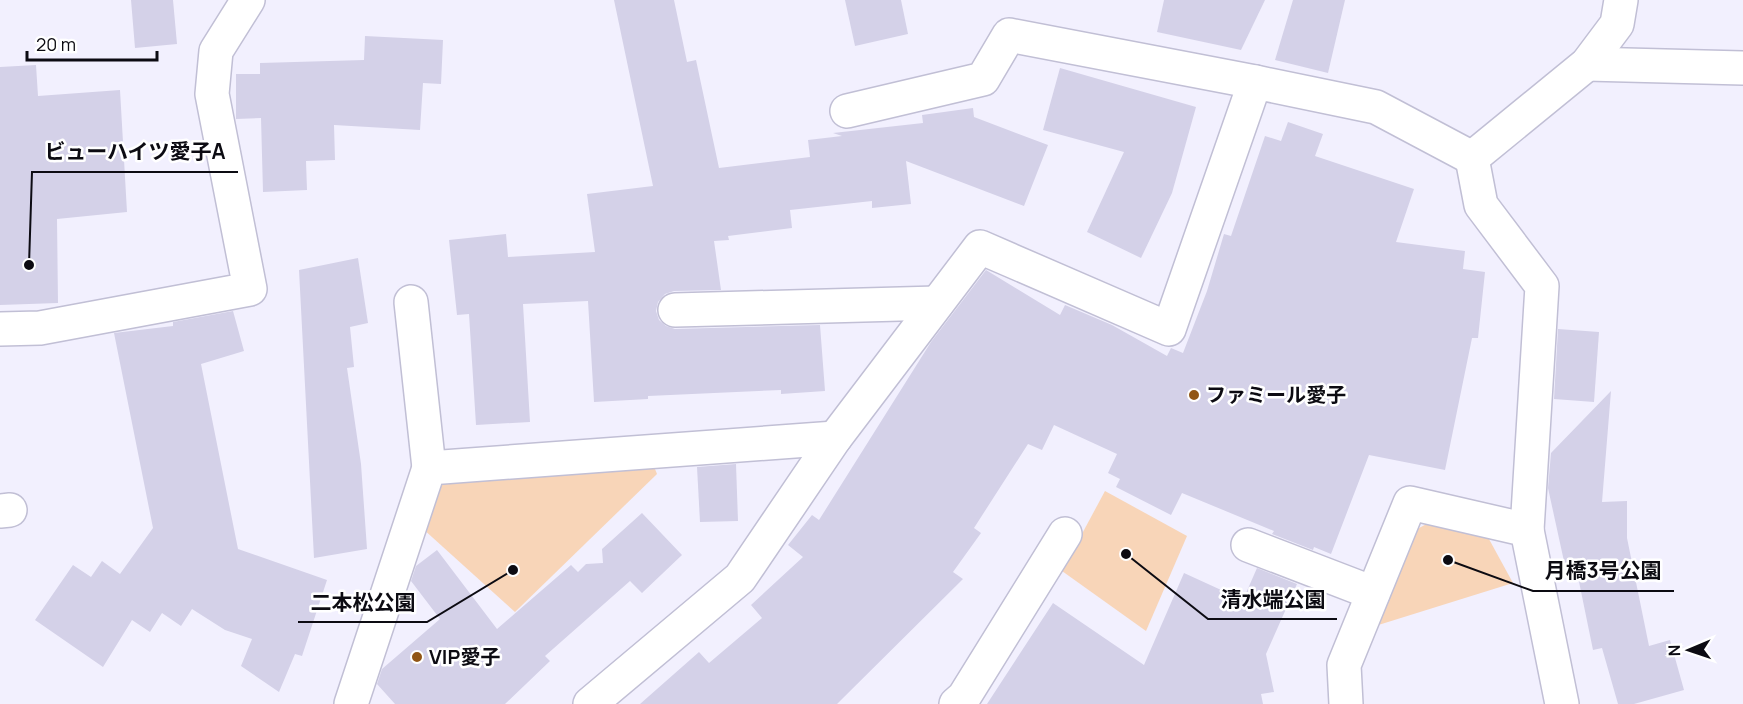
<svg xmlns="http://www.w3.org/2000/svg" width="1743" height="704" viewBox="0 0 1743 704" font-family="Manrope,'Noto Sans JP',sans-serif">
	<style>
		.green { fill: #f8d5b8 }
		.building { fill: #d4d1e8 }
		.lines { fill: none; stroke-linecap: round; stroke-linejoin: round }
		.minor-casing { stroke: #c1bfd5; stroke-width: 36 }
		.minor { stroke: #fff; stroke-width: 33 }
		.poi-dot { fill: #915515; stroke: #fff; stroke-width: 2 }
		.labels { text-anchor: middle; stroke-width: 5; stroke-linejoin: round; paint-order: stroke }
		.poi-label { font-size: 20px; font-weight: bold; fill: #0c0b12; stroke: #fff; text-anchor: start }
		.leader { fill: none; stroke: #0c0b12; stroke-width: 2 }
		.callout-dot { fill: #0c0b12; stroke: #fff; stroke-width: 2 }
		.callout-label { font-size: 21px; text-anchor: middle; font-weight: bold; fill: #0c0b12; stroke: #fff; stroke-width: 5; stroke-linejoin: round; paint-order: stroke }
	</style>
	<rect width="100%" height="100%" fill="#f2f0fe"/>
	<!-- green -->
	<g class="green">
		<path d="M 651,459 L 657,474 L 515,612 L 422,528 L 435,483 Z"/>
		<path d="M 1105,491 L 1187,536 L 1146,631 L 1062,571 Z"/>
		<path d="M 1436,519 L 1484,530 L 1513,583 L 1372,627 L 1404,536 Z"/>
	</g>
	<!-- building -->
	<g class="building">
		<path d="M 131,0 L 173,0 L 177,44 L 135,48 Z"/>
		<path d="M 614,0 L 674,0 L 687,62 L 696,60 L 719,168 L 810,157 L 808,140 L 842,136 L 833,133 L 923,123 L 922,115 L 973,108 L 974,117 L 1048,145 L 1024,206 L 906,161 L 911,204 L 872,208 L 872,201 L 790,210 L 792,228 L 728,236 L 729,240 L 714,241 L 721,290 L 674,291 L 665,294 L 658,302 L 656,311 L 659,320 L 666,326 L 675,329 L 820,325 L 825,391 L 781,394 L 781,390 L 648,396 L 648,399 L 594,402 L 588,301 L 523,304 L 530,422 L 476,425 L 469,314 L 457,315 L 449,240 L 506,234 L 508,257 L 595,252 L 587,194 L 653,186 Z"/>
		<path d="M 845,0 L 901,0 L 908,34 L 855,46 Z"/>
		<path d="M 1164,0 L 1265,0 L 1241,50 L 1157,32 Z"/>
		<path d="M 1293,0 L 1345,0 L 1328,73 L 1275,60 Z"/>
		<path d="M 365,36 L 443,40 L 441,84 L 423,83 L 420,130 L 334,125 L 335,160 L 306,161 L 307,190 L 263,192 L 261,118 L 236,119 L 236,74 L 260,74 L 260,63 L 364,60 Z"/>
		<path d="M 36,65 L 38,96 L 120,90 L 127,212 L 57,219 L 58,303 L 0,305 L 0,67 Z"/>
		<path d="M 1060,68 L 1196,107 L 1172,193 L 1141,258 L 1087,232 L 1124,152 L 1043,130 Z"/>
		<path d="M 1288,122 L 1323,134 L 1315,156 L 1414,189 L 1396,242 L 1465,251 L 1463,269 L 1485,272 L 1478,338 L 1472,338 L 1445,470 L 1369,455 L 1331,554 L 1314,547 L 1313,550 L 1272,534 L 1274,531 L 1182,493 L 1171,515 L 1116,487 L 1120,479 L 1108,473 L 1117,454 L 1054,425 L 1042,450 L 1028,444 L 974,528 L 981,533 L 953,572 L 963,579 L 837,704 L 640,704 L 699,652 L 709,663 L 762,618 L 751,605 L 803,557 L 788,545 L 812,515 L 819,520 L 931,342 L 986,270 L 1060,315 L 1065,305 L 1112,325 L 1167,356 L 1171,348 L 1183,353 L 1207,291 L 1224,234 L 1231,236 L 1265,136 L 1281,141 Z"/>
		<path d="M 358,258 L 368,323 L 350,327 L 354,367 L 347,368 L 361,464 L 367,549 L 314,558 L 299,270 Z"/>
		<path d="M 233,311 L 244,351 L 201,364 L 238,549 L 327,580 L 302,656 L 295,654 L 279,692 L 241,666 L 252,639 L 225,630 L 192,609 L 181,626 L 162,613 L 150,632 L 132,620 L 103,667 L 35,620 L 73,565 L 91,577 L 102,561 L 120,574 L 153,528 L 114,333 L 173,326 L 173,322 Z"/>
		<path d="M 1558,329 L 1599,332 L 1594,402 L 1554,399 Z"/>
		<path d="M 1611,391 L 1602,502 L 1627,501 L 1627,538 L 1649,646 L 1670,640 L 1684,690 L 1634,704 L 1618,704 L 1602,648 L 1593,650 L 1577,572 L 1567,575 L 1548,488 L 1551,453 Z"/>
		<path d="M 736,464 L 738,521 L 700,522 L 697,467 Z"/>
		<path d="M 642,513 L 682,555 L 642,593 L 630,581 L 545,656 L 550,661 L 505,704 L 395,704 L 377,684 L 382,669 L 440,619 L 411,581 L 416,566 L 437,550 L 497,629 L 571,565 L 578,572 L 586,564 L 603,563 L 602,549 Z"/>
		<path d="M 1257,568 L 1297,584 L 1266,654 L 1274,692 L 1261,694 L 1263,704 L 987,704 L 1053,603 L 1144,665 L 1184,573 L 1243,600 Z"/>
	</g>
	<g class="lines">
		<defs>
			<g id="minor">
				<path d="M 1587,64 L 1743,68"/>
				<path d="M 847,111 L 983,79 L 1009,35 L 1255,82"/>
				<path d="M 1472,158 L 1481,205 L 1542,286 L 1527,530"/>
				<path d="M 411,302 L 429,468"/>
				<path d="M 675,310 L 937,303"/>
				<path d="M 0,329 L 40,328 L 250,289 L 212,94 L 216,51 L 248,0"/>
				<path d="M 0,511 L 10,510"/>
				<path d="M 1248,545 L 1373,593"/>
				<path d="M 351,704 L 429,468 L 835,438"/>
				<path d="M 590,704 L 740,578 L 835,438 L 980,247 L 1169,329 L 1255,82 L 1376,107 L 1472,158 L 1587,64 L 1617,24 L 1621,0"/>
				<path d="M 956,704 L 964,697 L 1065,534"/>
				<path d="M 1346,704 L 1344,665 L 1410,503 L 1527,530 L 1562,704"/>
			</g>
		</defs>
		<!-- minor casing -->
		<use href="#minor" class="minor-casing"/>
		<!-- minor -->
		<use href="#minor" class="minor"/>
	</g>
	<!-- markers -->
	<g class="poi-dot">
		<circle cx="1194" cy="395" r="6"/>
		<circle cx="417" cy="657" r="6"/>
	</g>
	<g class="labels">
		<!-- poi labels -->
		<g class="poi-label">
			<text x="1206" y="402">ファミール愛子</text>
			<text x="429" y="664">VIP愛子</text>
		</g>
	</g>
	<!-- callouts -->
	<path class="leader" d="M29 265L32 172H238M1448 560L1533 591H1674M1126 554L1208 619H1337M513 570L427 622H298"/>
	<g class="callout-dot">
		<circle cx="29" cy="265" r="6"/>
		<circle cx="1448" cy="560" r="6"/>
		<circle cx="1126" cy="554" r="6"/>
		<circle cx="513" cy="570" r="6"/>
	</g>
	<g class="callout-label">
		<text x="135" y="159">ビューハイツ愛子A</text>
		<text x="1603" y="578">月橋3号公園</text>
		<text x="1273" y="607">清水端公園</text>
		<text x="363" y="610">二本松公園</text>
	</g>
	<!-- north arrow -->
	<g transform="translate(1689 650) rotate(268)" stroke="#ffffff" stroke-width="4.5" paint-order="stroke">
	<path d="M0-4.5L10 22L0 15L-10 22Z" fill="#0c0b12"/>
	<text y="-9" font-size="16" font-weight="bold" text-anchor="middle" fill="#0c0b12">N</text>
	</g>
	<!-- scale -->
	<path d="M27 51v9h130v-9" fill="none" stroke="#0c0b12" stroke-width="3"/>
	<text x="36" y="51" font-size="18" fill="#0c0b12" stroke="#ffffff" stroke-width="4.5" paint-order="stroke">20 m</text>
</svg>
